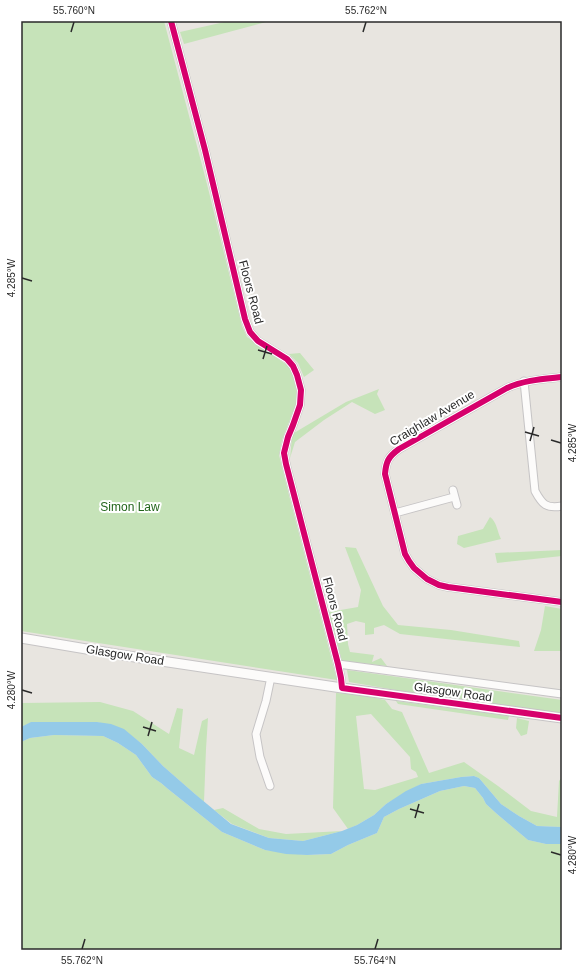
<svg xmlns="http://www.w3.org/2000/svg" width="583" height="971" viewBox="0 0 583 971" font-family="Arial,sans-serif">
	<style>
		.green { fill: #c6e3b9; fill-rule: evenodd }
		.water { fill: #94cae8 }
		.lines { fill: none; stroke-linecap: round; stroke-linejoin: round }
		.street-casing { stroke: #c6c4c5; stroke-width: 9 }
		.secondary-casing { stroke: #c6c4c5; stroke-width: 11 }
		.street { stroke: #fcfbfa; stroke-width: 7 }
		.secondary { stroke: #fcfbfa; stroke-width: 9 }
		.cycleway-casing { stroke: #fff; stroke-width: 8 }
		.cycleway { stroke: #d6006c; stroke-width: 6 }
		.ticks { fill: none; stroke: #2a2a2a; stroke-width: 1.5 }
		.labels { text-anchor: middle; stroke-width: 4; stroke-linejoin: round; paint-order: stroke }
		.street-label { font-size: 12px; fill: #2a2a2a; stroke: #fff }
		.park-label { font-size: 12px; fill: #23651b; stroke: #fff }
		.neatline { fill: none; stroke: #2a2a2a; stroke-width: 1.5 }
		.ticks-label { font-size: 10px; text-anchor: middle; fill: #2a2a2a }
	</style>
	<rect width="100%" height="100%" fill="#e8e5e0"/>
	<!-- green -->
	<g class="green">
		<path d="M 21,21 L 164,21 L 207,184 L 242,326 L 247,337 L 287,365 L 292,373 L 297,392 L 296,404 L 282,440 L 279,455 L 289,495 L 337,680 L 21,631 Z"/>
		<path d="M 229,21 L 270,21 L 184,44 L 180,32 Z"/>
		<path d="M 300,353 L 314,370 L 304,377 L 298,363 L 289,354 Z"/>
		<path d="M 379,389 L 377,394 L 385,410 L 375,414 L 352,402 L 324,420 L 295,442 L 290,458 L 292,437 L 294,433 L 346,402 Z"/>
		<path d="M 490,517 C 497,522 497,531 501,539 L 464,548 L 457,544 L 458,536 L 483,529 Z"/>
		<path d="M 345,547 L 356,548 L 383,606 L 398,625 L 451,630 L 519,641 L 520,647 L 400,634 L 384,625 L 374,628 L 374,634 L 365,635 L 365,623 L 356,621 L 347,624 L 348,644 L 350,652 L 374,655 L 372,662 L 381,658 L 387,666 L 342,661 L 329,612 L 358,607 L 361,590 Z"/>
		<path d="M 562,550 L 562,556 L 497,563 L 495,553 Z"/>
		<path d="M 545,606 L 562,609 L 562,651 L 534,651 L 541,630 Z"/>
		<path d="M 347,670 L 420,680 L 562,700 L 562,714 L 425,695 L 349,682 Z"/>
		<path d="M 336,693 L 356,694 L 385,700 L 392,709 L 402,712 L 429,773 L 464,762 L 498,786 L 531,811 L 557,817 L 559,781 L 562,777 L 562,827 L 537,826 L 519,816 L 501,804 L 479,778 L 474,776 L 461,777 L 421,784 L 386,804 L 374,815 L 357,825 L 348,829 L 333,808 ZM 371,714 L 410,757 L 411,769 L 416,772 L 418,777 L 375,790 L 364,789 L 356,716 Z"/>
		<path d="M 396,701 L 509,716 L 508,720 L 398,704 Z"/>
		<path d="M 100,702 L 133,711 L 169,734 L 177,708 L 183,709 L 179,748 L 194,755 L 202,721 L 208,718 L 206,749 L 204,802 L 163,766 L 142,744 L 124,730 L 97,722 L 32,722 L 21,727 L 21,703 Z"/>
		<path d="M 517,718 L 529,721 L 527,734 L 521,736 L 516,728 Z"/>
		<path d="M 54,735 L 103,736 L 118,743 L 136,755 L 152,777 L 161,783 L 168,789 L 222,832 L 265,850 L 307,855 L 331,854 L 348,845 L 377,833 L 384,817 L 399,809 L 440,791 L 464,786 L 475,788 L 483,798 L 486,804 L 497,814 L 528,840 L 546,844 L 562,844 L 562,950 L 21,950 L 21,742 L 30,738 Z"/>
		<path d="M 223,808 L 259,829 L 286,834 L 342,831 L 303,841 L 269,838 L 232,824 L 214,810 Z"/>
	</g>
	<!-- water -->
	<path class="water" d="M 31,722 L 97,722 L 111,724 L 124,729 L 142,744 L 163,766 L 195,794 L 231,824 L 269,838 L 303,841 L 342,831 L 357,825 L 374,815 L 386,804 L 406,791 L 421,784 L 461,777 L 474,776 L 479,778 L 501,804 L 519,816 L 537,826 L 562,827 L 562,844 L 546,844 L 528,840 L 497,814 L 486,804 L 483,798 L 475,788 L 464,786 L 440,791 L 399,809 L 384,817 L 377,833 L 348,845 L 331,854 L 307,855 L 286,854 L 265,850 L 222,832 L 168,789 L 161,783 L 152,777 L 136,755 L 118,743 L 103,736 L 54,735 L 30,738 L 21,742 L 21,727 Z"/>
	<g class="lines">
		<defs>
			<g id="street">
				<path d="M 171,21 L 205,150 L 245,319 L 250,332 L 258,341 L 287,359 L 293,366 L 297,375 L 301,390 L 300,405 L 293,425 L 288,437 L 284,453 L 286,464 L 338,664 L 341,678 L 342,688"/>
				<path d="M 562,377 C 543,379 524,380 507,388 L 399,449 C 388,457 386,462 385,474 L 405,554 L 409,561 L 414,568 L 427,579 L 439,585 L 448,587 L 562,602"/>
				<path d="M 524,381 L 535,491 C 542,504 546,509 562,506"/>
				<path d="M 453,490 L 457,505"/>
				<path d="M 395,513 L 454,497"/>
				<path d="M 338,664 L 562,694"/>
				<path d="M 270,786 L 260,757 L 256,734 L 266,701 L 271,677"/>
			</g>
			<path id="secondary" d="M 21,638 L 128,656 L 342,688 L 562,718"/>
		</defs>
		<!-- street casing -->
		<use href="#street" class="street-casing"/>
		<!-- secondary casing -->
		<use href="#secondary" class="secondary-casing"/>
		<!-- street -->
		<use href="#street" class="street"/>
		<!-- secondary -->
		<use href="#secondary" class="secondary"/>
		<defs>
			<g id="cycleway">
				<path d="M 171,21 L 205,150 L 245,319 L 250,332 L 258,341 L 287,359 L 293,366 L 297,375 L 301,390 L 300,405 L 293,425 L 288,437 L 284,453 L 286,464 L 338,664 L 341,678 L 342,688 L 562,718"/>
				<path d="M 562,377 C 543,379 524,380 507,388 L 399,449 C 388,457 386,462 385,474 L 405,554 L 409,561 L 414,568 L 427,579 L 439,585 L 448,587 L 562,602"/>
			</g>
		</defs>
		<!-- cycleway casing -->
		<use href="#cycleway" class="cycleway-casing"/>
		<!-- cycleway -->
		<use href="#cycleway" class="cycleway"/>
	</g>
	<!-- ticks -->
	<path class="ticks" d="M 71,32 L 74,22M 363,32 L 366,22M 22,278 L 32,281M 258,350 L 272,354M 263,359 L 267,346M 525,432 L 539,436M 551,440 L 561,443M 530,441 L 534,427M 22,690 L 32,693M 143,727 L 156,731M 148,736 L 152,722M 410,809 L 424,813M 415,818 L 419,804M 551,852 L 561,855M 82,949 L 85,939M 375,949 L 378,939"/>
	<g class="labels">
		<!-- street labels -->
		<g class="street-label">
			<text transform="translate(251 292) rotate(75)" y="4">Floors Road</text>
			<text transform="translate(432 418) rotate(-31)" y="4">Craighlaw Avenue</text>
			<text transform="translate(335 609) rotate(75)" y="4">Floors Road</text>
			<text transform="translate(125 655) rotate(9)" y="4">Glasgow Road</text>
			<text transform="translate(453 692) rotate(8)" y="4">Glasgow Road</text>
		</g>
		<!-- park labels -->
		<g class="park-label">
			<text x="130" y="511">Simon Law</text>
		</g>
	</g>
	<!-- border -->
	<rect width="583" height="971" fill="none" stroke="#ffffff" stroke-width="44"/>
	<rect x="22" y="22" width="539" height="927" class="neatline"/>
	<g class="ticks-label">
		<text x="74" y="14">55.760°N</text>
		<text x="366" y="14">55.762°N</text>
		<text transform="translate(11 278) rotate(-90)" y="4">4.285°W</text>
		<text transform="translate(572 443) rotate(-90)" y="4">4.285°W</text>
		<text transform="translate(11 690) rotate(-90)" y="4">4.280°W</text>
		<text transform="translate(572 855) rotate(-90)" y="4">4.280°W</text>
		<text x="82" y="964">55.762°N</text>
		<text x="375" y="964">55.764°N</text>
	</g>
</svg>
